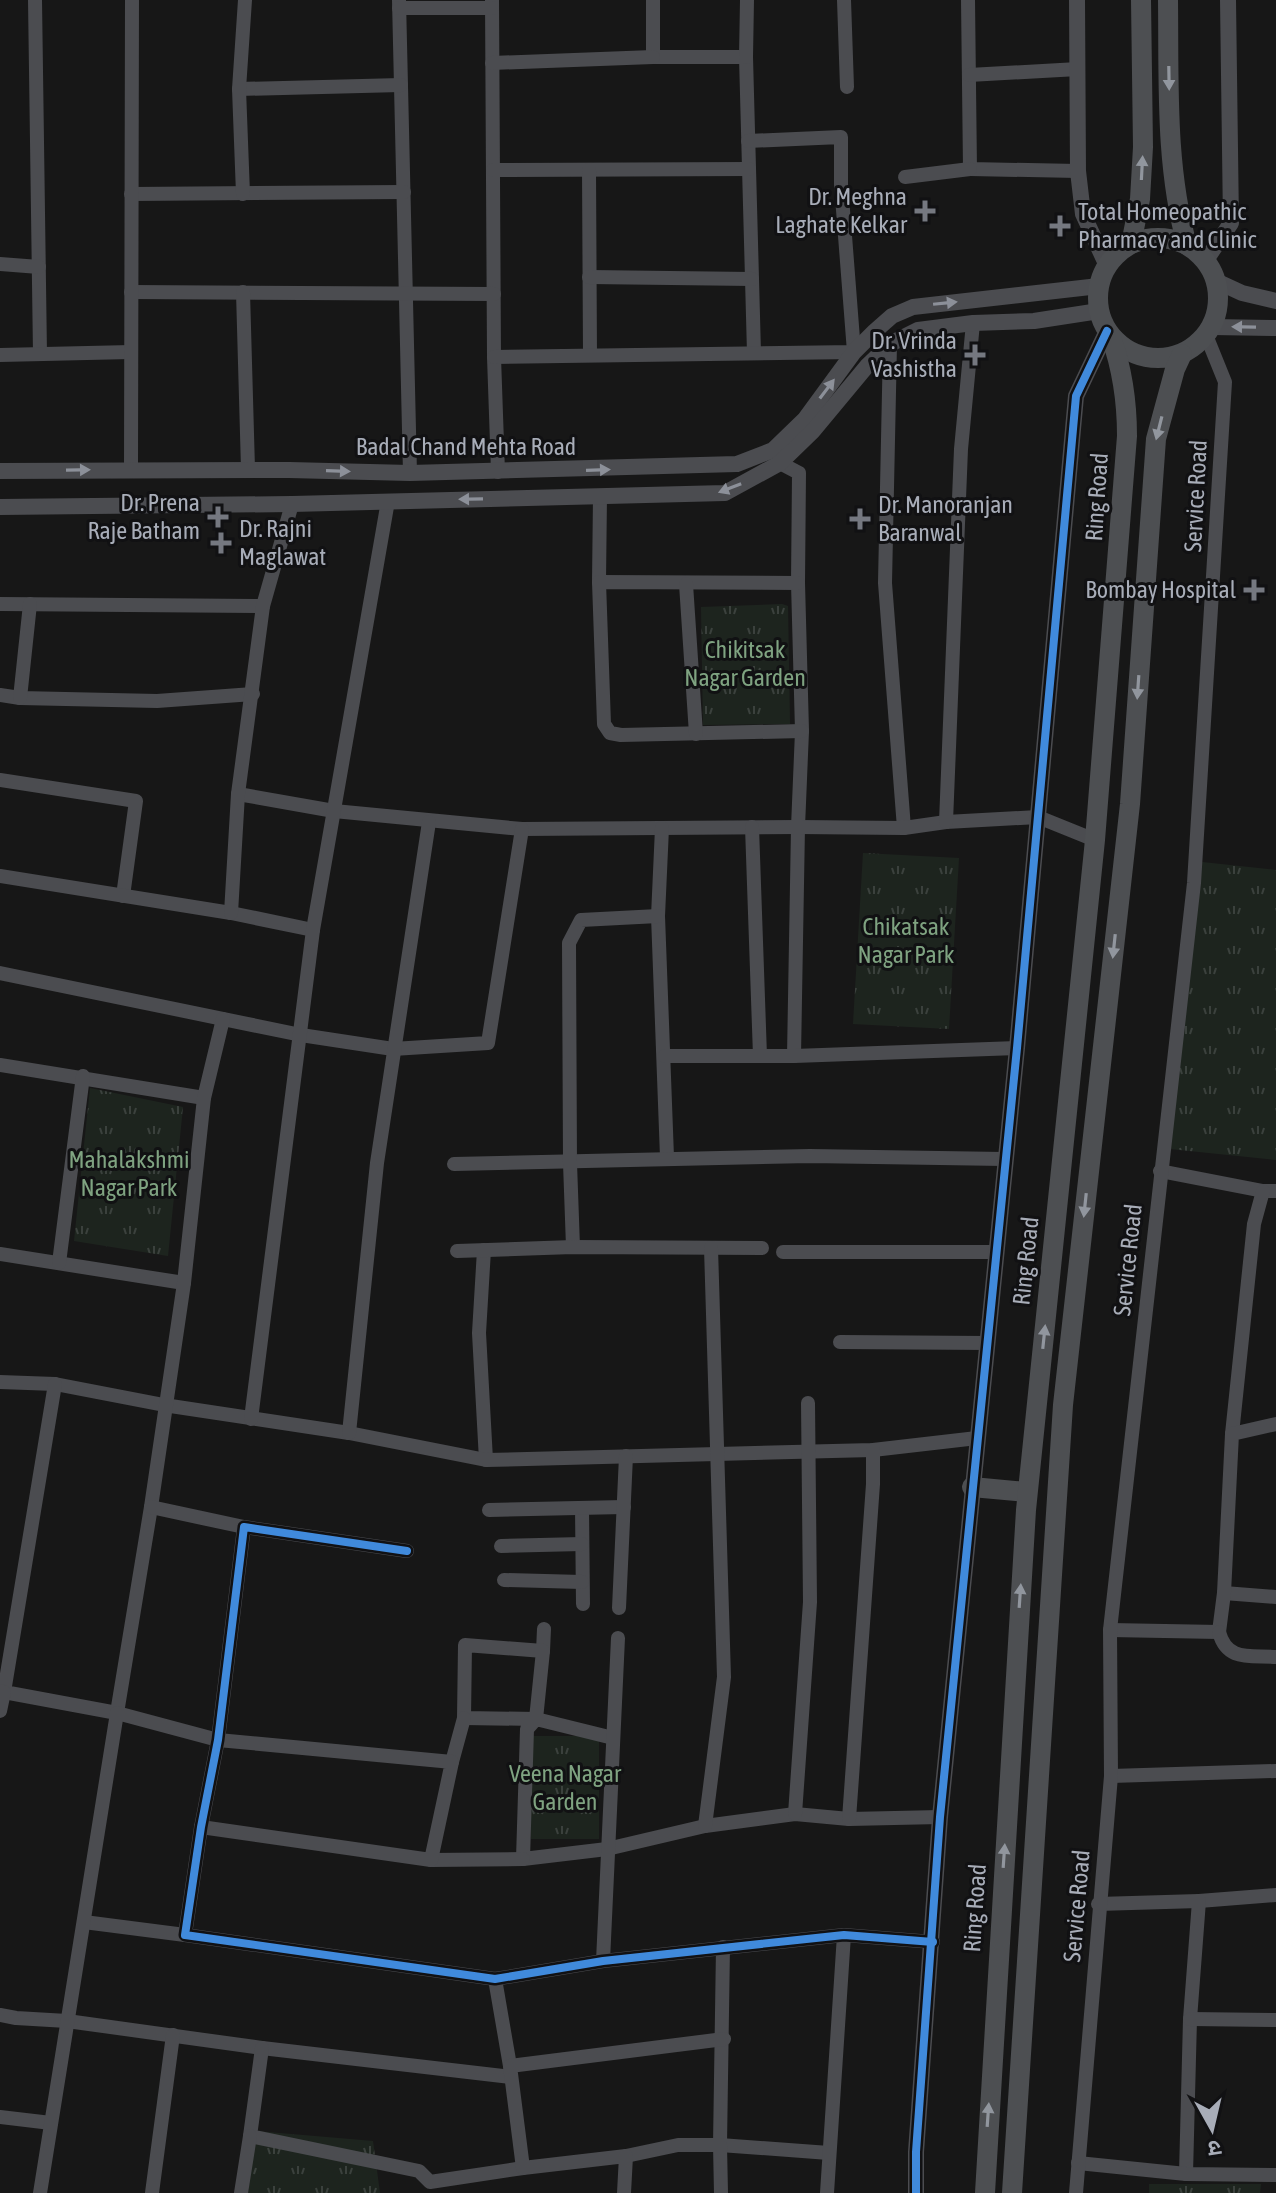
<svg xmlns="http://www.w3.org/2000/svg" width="1276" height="2193" viewBox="0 0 1276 2193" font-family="'Asap Condensed','Noto Sans Devanagari',sans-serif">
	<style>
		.park { fill: url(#park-tufts) }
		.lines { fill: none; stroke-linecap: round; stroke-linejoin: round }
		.minor { stroke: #4b4c50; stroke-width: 14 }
		.tertiary { stroke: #4b4c50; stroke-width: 16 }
		.primary { stroke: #4d4f52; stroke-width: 20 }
		.cycleway-casing { stroke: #111113; stroke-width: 13 }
		.cycleway { stroke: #408adc; stroke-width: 8 }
		.oneway { fill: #91969e }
		.oneway2 { fill: #8c9099 }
		.poi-dot { fill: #757880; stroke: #111113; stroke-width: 3 }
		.labels { text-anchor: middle; stroke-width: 6; stroke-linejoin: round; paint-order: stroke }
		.poi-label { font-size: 24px; fill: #a8adb8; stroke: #111113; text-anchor: end }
		.street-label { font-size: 24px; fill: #a8adb8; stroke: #111113 }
		.park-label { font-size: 24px; fill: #7fa381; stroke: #111113 }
	</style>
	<defs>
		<pattern id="park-tufts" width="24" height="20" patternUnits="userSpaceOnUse" patternTransform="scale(2)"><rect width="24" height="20" fill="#1d241e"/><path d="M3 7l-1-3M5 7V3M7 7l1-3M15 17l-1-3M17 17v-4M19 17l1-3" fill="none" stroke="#3b413d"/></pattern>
	</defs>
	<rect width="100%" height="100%" fill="#171717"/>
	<!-- park -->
	<g class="park">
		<path d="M 782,604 L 788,606 L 790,724 L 703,725 L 701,607 Z"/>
		<path d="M 863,853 L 959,858 L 949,1029 L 853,1024 Z"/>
		<path d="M 1202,862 L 1276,870 L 1276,1160 L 1170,1149 Z"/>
		<path d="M 90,1088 L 183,1107 L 168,1256 L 74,1241 Z"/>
		<rect x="531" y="1736" width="68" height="103"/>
		<path d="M 256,2131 L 373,2141 L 380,2193 L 248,2193 Z"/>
		<path d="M 1149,2184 L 1261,2184 L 1260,2193 L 1149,2193 Z"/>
	</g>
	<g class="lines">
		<!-- minor -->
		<g class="minor">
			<path d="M 35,0 L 40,354"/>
			<path d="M 399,0 L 410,473"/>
			<path d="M 492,0 L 494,357 L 498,472"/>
			<path d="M 653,0 L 653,57 L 746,57 L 754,353"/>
			<path d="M 844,0 L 847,87"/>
			<path d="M 968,0 L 970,169 L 1078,171"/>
			<path d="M 399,8 L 492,8"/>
			<path d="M 746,57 L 747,0"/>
			<path d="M 492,63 L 653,57"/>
			<path d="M 969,75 L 1078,69"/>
			<path d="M 239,89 L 401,85"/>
			<path d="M 493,170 L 749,169"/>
			<path d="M 589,170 L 590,355"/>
			<path d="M 905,177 L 970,169"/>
			<path d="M 131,194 L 404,192"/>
			<path d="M 243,194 L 239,89 L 245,0"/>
			<path d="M 0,264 L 39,267"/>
			<path d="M 589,277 L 752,279"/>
			<path d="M 131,292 L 494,294"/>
			<path d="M 243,292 L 248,469"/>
			<path d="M 890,344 L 885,583 L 904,828"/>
			<path d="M 0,355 L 131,352"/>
			<path d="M 494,357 L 854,352 L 841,184 L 841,137 L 748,141"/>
			<path d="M 780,463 L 799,473 L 798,583 L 802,731 L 798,827 L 794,1056"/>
			<path d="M 131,469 L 132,0"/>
			<path d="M 599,582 L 600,496"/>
			<path d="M 798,583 L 599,582 L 604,724 L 610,733 L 621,735 L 802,731"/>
			<path d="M 686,584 L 696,734"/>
			<path d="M 0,604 L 263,606"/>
			<path d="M 0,695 L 20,698 L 157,701 L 253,694"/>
			<path d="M 20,698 L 30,604"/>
			<path d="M 0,780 L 136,801 L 123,896"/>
			<path d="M 238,794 L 334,811 L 522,829 L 798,827 L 904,828 L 946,822 L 1038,817 L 1095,840"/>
			<path d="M 946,822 L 961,449 L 973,323"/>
			<path d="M 752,827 L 760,1056"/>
			<path d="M 662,828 L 658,916 L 667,1157"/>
			<path d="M 0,876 L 231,913 L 313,930"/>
			<path d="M 231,913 L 238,794 L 263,606 L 292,504"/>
			<path d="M 0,973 L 301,1035 L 393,1049 L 488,1043 L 522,829"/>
			<path d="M 665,1056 L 794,1056 L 1017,1048"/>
			<path d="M 0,1065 L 204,1098"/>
			<path d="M 454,1164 L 810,1156 L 1004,1159"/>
			<path d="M 1160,1171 L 1263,1191 L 1276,1191"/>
			<path d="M 573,1247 L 570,1163 L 569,943 L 581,920 L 658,916"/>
			<path d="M 484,1250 L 479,1333 L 486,1460"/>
			<path d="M 457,1251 L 573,1247 L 762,1248"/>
			<path d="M 783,1252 L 995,1252"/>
			<path d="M 0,1254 L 184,1283"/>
			<path d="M 59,1263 L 83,1076"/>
			<path d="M 840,1342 L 988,1343"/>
			<path d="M 0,1382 L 55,1384 L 164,1405 L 349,1433 L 486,1460 L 873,1450 L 977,1438"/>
			<path d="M 55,1384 L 4,1692 L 117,1713 L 151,1507 L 184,1283 L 204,1098 L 223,1019"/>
			<path d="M 251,1419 L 313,930 L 388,501"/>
			<path d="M 349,1433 L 377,1163 L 429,822"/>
			<path d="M 1232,1434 L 1254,1224 L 1263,1191"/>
			<path d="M 151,1507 L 244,1527"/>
			<path d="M 582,1508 L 583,1604"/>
			<path d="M 489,1510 L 624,1507"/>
			<path d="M 501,1546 L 582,1544"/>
			<path d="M 407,1551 L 244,1527 L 218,1740 L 201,1827 L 185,1935 L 495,1979 L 603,1961 L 844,1935 L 933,1942"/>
			<path d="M 504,1580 L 582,1582"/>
			<path d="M 1224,1593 L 1276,1597"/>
			<path d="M 619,1608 L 626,1456"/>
			<path d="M 1110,1630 L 1219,1632 L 1224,1593 L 1232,1434 L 1276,1424"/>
			<path d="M 1219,1632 C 1227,1662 1250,1655 1276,1657"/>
			<path d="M 543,1651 L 544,1629"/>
			<path d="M 0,1691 L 4,1692 L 0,1711"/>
			<path d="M 613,1738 L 536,1719 L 464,1718 L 465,1645 L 543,1651 L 536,1719 L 527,1729 L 523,1859 L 607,1849 L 705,1826 L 795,1814 L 849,1819 L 940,1817"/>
			<path d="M 452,1762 L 464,1718"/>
			<path d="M 1111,1776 L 1276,1771"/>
			<path d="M 795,1814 L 810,1602 L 808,1403"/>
			<path d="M 849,1819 L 873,1484 L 873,1450"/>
			<path d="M 705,1826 L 724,1677 L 711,1248"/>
			<path d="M 431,1860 L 523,1859"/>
			<path d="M 1199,1901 L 1276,1895"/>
			<path d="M 1098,1904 L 1199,1901 L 1190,2019 L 1186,2174"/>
			<path d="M 84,1922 L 185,1935"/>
			<path d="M 723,1947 L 720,2145 L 829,2153"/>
			<path d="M 603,1961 L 618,1638"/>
			<path d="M 495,1979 L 510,2066"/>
			<path d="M 0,2015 L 16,2018 L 67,2021 L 262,2048 L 511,2077"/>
			<path d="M 1190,2019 L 1276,2020"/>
			<path d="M 262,2048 L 250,2136 L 419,2171 L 430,2182 L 523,2168"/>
			<path d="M 0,2117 L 51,2123"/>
			<path d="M 626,2156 L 678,2145 L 720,2145 L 721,2193"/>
			<path d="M 1078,2163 L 1186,2174 L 1276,2175"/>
			<path d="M 40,2193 L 117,1713 L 218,1740 L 452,1762 L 431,1860 L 201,1827"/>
			<path d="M 152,2193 L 173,2035"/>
			<path d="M 241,2193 L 250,2136"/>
			<path d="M 624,2193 L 626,2156 L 523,2168 L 510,2066 L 724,2039"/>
			<path d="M 827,2193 L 844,1935"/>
			<path d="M 1076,2193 L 1111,1776 L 1110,1630 L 1194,883 L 1225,382 L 1206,335"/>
		</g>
		<!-- tertiary -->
		<g class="tertiary">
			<path d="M 1077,0 L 1078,171 L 1083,214 L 1107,266"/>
			<path d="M 1206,260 L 1231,223 L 1228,0"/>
			<path d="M 1216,281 L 1242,293 L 1276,301"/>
			<path d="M 1212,327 L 1276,328"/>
			<path d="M 0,471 L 289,470 L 410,473 L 737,464 L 773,450 L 805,419 L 854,352 L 875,331 L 892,316 L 913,307 L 1099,286"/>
			<path d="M 0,507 L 292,504 L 725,493 L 780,463 L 813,431 L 867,366 L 890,344 L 918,330 L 973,323 L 1034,321 L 1099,311"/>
			<path d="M 916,2193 L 916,2152 L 940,1817 L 1017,1048 L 1076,396 L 1107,331"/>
		</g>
		<!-- primary -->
		<g class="primary">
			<path d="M 1168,0 C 1169,82 1165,165 1187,245"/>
			<circle cx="1158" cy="298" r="60"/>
			<path d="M 1131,244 L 1140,199 L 1143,147 L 1141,0"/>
			<path d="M 972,1487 L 1027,1492"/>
			<path d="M 985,2193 L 1026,1510 L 1095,840 L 1127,436 C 1127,401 1123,371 1111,337"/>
			<path d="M 1012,2193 L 1063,1405 L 1130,804 L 1156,439 L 1175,369 L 1182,354"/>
		</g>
		<defs>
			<g id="cycleway">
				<path d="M 407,1551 L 244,1527 L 218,1740 L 201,1827 L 185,1935 L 495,1979 L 603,1961 L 844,1935 L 933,1942"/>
				<path d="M 916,2193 L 916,2152 L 940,1817 L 1017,1048 L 1076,396 L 1107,331"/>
			</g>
		</defs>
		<!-- cycleway casing -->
		<use href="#cycleway" class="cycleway-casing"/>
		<!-- cycleway -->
		<use href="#cycleway" class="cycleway"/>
	</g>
	<!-- one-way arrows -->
	<defs><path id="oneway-solid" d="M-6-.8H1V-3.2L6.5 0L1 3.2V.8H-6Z" transform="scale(2)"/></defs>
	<g class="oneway">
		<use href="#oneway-solid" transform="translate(1169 78) rotate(89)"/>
		<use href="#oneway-solid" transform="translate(1142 168) rotate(-87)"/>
		<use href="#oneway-solid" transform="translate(1159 428) rotate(104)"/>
		<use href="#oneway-solid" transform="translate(1138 687) rotate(94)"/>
		<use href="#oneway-solid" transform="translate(1114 946) rotate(96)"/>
		<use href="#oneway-solid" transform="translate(1085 1205) rotate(96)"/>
		<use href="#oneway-solid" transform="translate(1044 1337) rotate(-84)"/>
		<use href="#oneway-solid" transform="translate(1020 1596) rotate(-86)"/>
		<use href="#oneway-solid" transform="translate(1004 1856) rotate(-86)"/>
		<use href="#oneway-solid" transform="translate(988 2115) rotate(-86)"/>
	</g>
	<g class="oneway2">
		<use href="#oneway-solid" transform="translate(945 303) rotate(-6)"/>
		<use href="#oneway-solid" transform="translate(1244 327) rotate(-179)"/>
		<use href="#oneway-solid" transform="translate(827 389) rotate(-53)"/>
		<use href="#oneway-solid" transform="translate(78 470) rotate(-1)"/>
		<use href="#oneway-solid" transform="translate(598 470) rotate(-2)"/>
		<use href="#oneway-solid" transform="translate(338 471) rotate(2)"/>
		<use href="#oneway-solid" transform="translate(730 488) rotate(159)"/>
		<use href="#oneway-solid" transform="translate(471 499) rotate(179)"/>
	</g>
	<!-- markers -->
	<g class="poi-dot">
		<path d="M921 199h8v8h8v8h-8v8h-8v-8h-8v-8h8z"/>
		<path d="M1056 214h8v8h8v8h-8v8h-8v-8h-8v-8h8z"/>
		<path d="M971 343h8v8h8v8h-8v8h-8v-8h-8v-8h8z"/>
		<path d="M214 505h8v8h8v8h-8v8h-8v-8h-8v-8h8z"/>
		<path d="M856 507h8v8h8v8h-8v8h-8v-8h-8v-8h8z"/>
		<path d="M217 531h8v8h8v8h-8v8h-8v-8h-8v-8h8z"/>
		<path d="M1250 578h8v8h8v8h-8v8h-8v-8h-8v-8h8z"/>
	</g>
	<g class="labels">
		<!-- poi labels -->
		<g class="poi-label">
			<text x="907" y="205">Dr. Meghna<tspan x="907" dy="28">Laghate Kelkar</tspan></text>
			<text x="1078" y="220" text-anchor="start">Total Homeopathic<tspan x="1078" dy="28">Pharmacy and Clinic</tspan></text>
			<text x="957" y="349">Dr. Vrinda<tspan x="957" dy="28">Vashistha</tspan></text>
			<text x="200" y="511">Dr. Prena<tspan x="200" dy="28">Raje Batham</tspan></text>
			<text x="878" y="513" text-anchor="start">Dr. Manoranjan<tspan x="878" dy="28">Baranwal</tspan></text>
			<text x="239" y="537" text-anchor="start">Dr. Rajni<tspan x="239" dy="28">Maglawat</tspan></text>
			<text x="1236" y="598">Bombay Hospital</text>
		</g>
		<!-- street labels -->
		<g class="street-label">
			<text x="466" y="455">Badal Chand Mehta Road</text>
			<text transform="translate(1196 496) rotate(-87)" y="8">Service Road</text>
			<text transform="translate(1097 497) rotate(-86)" y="8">Ring Road</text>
			<text transform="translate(1128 1260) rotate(-84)" y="8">Service Road</text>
			<text transform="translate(1026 1261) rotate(-84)" y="8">Ring Road</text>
			<text transform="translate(1077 1906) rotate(-85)" y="8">Service Road</text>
			<text transform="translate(975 1908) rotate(-86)" y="8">Ring Road</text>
		</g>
		<!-- park labels -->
		<g class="park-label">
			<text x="745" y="658">Chikitsak<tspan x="745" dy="28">Nagar Garden</tspan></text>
			<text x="906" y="935">Chikatsak<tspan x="906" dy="28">Nagar Park</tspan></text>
			<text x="129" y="1168">Mahalakshmi<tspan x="129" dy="28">Nagar Park</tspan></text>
			<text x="565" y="1782">Veena Nagar<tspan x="565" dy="28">Garden</tspan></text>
		</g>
	</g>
	<!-- north arrow -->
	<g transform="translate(1212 2129) rotate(172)" stroke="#111113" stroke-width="6" paint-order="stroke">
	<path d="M0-6L14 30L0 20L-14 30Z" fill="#a8adb8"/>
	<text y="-12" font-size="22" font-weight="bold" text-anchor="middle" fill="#a8adb8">उ</text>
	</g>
</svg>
